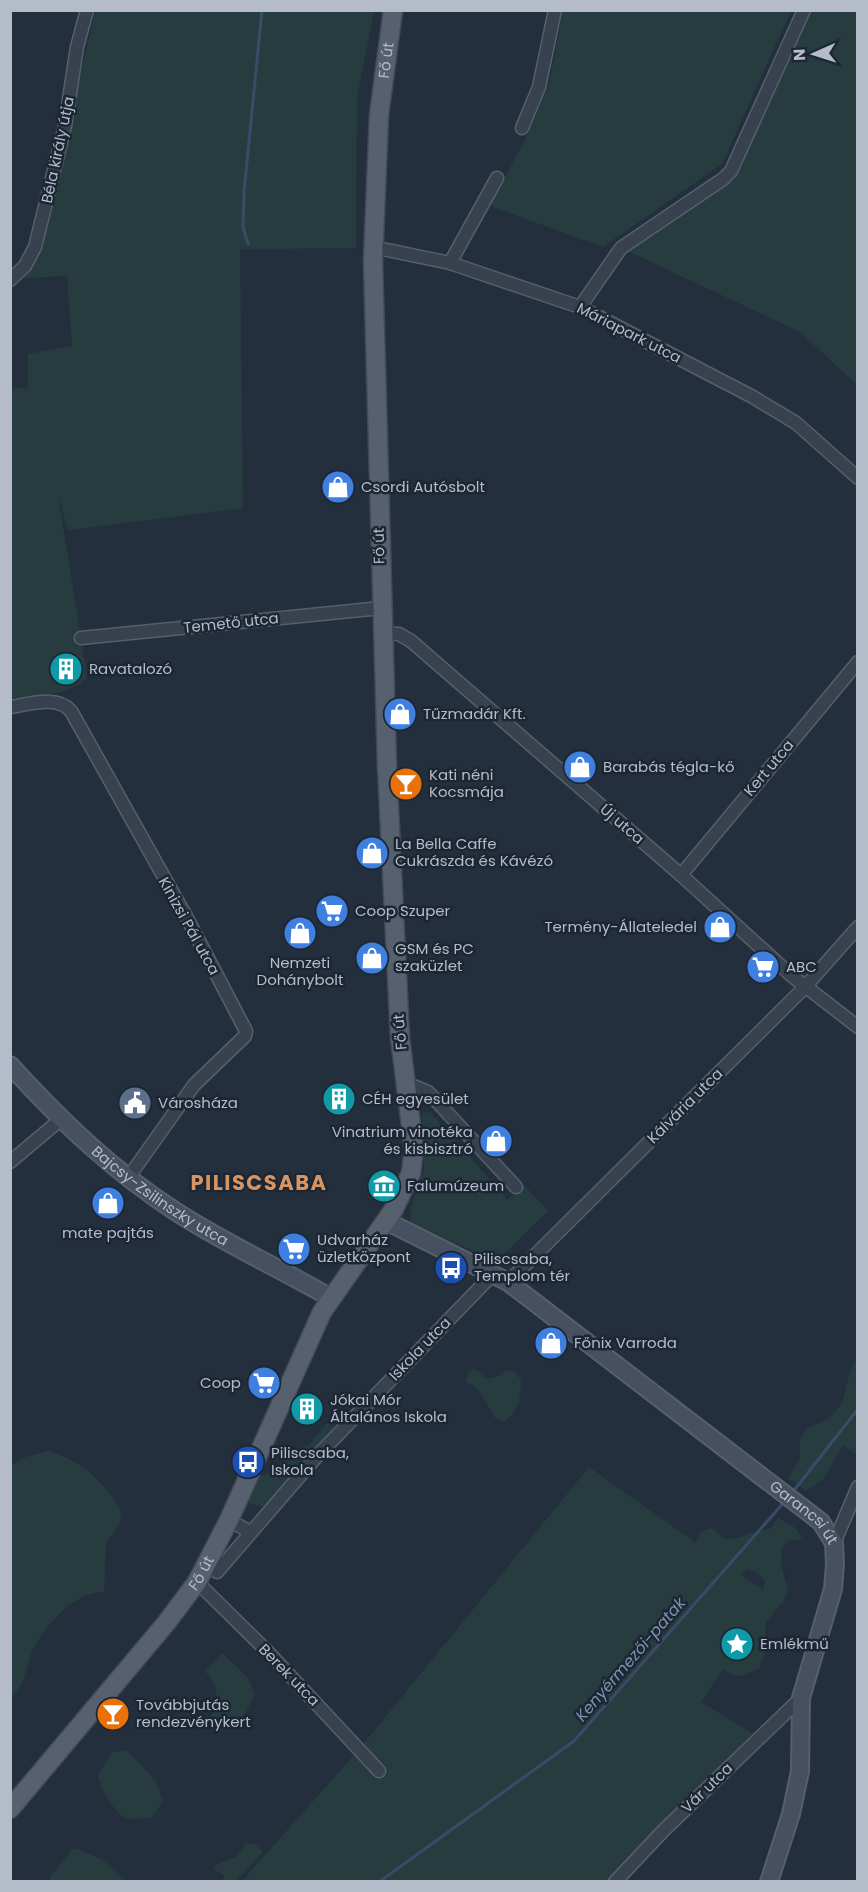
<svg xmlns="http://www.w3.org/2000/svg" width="868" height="1892" viewBox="0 0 868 1892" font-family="Poppins,sans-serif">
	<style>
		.green { fill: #263c3f; fill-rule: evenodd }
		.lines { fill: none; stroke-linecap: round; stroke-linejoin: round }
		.stream { stroke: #394c67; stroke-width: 3 }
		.street-casing { stroke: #565f6c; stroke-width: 15 }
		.secondary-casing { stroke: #565f6c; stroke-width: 20 }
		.primary-casing { stroke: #414a57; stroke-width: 21 }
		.street { stroke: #38414e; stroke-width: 12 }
		.secondary { stroke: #465061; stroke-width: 16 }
		.primary { stroke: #56606e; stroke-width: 18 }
		.labels { text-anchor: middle; stroke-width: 5; stroke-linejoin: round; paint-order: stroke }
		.street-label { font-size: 15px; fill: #b4bcc9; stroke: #1d2633 }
		.poi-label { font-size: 15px; fill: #b4bcc9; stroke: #1d2633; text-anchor: start }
		.water-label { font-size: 16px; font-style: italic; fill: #7c92b1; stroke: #1d2633 }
		.district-label { font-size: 21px; font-weight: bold; letter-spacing: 1.5px; fill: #d59563; stroke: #1d2633 }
	</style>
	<rect width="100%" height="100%" fill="#242f3e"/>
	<!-- green -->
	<g class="green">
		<path d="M 563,10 L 791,11 L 722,164 L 603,247 L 493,207 L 491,203 L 527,136 L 550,80 Z"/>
		<path d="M 95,11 L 374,11 L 357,98 L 356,248 L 240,249 L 243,508 L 68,530 L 58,495 L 87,676 C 78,695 30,696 11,698 L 11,398 L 13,388 L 28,388 L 28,354 L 72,346 L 67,276 L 25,278 L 50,208 Z"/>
		<path d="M 804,11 L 857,11 L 857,385 L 800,332 L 621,248 L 723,179 Z"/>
		<path d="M 426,1112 L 430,1112 L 508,1200 L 524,1185 L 548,1211 L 496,1262 L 410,1222 L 411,1208 L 424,1169 L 422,1114 Z"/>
		<path d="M 857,1360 L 857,1454 L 843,1446 L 823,1479 L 806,1491 L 788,1478 L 800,1458 L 800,1439 L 806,1429 L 830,1418 L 842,1403 L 851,1369 Z"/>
		<path d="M 471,1369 L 477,1370 L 487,1379 L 499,1376 L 506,1370 L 515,1372 L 521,1380 C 520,1399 520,1409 504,1422 L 495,1418 L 479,1391 L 466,1381 L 468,1373 Z"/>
		<path d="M 332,1422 L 334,1425 L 332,1431 L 268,1503 L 263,1507 L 251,1504 L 248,1500 L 255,1479 L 267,1474 L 280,1465 L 284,1454 L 292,1449 L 309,1445 L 326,1424 Z"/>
		<path d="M 48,1451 C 86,1463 100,1479 121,1511 L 120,1523 L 106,1543 L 104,1592 C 74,1592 48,1623 34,1647 C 25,1664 28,1684 11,1696 L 11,1466 L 25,1457 Z"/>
		<path d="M 589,1467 L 696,1543 L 700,1532 L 712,1528 L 727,1540 C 743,1537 754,1531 770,1529 L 778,1518 L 793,1526 L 802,1537 L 799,1540 L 789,1540 L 782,1547 L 781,1565 L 788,1590 L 783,1602 L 766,1622 L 765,1652 L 759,1668 C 748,1675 733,1681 724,1668 L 701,1702 L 760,1738 L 615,1881 L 241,1882 L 356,1753 ZM 748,1569 L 756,1572 L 765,1581 L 763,1590 L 740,1574 Z"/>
		<path d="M 222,1653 L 248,1678 L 255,1694 L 245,1714 L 218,1732 L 210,1729 L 208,1720 C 221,1707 219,1681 205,1672 Z"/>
		<path d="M 126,1750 L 156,1781 L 163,1801 L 151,1818 L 126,1819 C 111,1807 102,1793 98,1775 L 111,1753 Z"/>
		<path d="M 254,1843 L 263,1852 L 236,1881 L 223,1881 L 224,1875 L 214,1869 L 215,1865 L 237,1856 L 246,1844 Z"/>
		<path d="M 74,1848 L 103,1860 L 124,1881 L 53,1881 L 49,1878 Z"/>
	</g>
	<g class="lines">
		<!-- stream -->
		<g class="stream">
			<path d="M 248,244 L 243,227 L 244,192 L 262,10"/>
			<path d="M 792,1493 L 858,1409"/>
			<path d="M 379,1882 L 574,1741 L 786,1500"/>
		</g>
		<defs>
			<g id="street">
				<path d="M 522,128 L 539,87 L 555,10"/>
				<path d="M 373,247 L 450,263 L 580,307 L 753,397 L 796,423 L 858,478"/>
				<path d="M 450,263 L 497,178"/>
				<path d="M 10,280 L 25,266 L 35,247 L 65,126 L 77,47 L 87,10"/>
				<path d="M 580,307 L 621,248 L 723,179 L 731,171 L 804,10"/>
				<path d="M 382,633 L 399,634 L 411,641 L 681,875 L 792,976 L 858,1027"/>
				<path d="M 81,638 L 381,608"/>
				<path d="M 10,707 C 30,704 57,695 71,711 L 188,920 L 246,1031 L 245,1036 L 194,1085 L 128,1178"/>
				<path d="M 681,875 L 858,662"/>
				<path d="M 406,1083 L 428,1092 L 516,1187"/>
				<path d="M 10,1162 L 60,1120"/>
				<path d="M 508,1282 L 805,987 L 858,927"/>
				<path d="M 229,1520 L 250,1532"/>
				<path d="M 834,1543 L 858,1487"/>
				<path d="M 217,1572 L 317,1456 L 494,1273"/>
				<path d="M 197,1582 L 269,1653 L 379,1771"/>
				<path d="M 615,1882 L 663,1831 L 801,1698"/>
			</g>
			<g id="secondary">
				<path id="s1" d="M 10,1065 C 61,1121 114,1172 178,1213 C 228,1245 281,1269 331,1298"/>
				<path id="s2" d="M 386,1221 L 508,1282 L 821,1522 L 834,1543 L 835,1564 L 833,1589 L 801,1698 L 800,1771 L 791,1814 L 769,1882"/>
			</g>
			<g id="primary">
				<path id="s3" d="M 10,1809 L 167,1622 L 197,1582 L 229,1520 L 322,1312 L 394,1209 L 411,1173 L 414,1149 L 400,1038 L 387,766 L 373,261 L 379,115 L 393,10"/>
			</g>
		</defs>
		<!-- street casing -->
		<use href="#street" class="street-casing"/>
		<!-- secondary casing -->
		<use href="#secondary" class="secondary-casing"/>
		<!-- primary casing -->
		<use href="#primary" class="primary-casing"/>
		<!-- street -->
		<use href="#street" class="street"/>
		<!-- secondary -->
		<use href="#secondary" class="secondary"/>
		<!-- primary -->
		<use href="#primary" class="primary"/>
	</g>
	<!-- icons -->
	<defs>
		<symbol id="shop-disc" viewBox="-11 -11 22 22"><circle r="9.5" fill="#3f7fe0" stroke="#1d2633"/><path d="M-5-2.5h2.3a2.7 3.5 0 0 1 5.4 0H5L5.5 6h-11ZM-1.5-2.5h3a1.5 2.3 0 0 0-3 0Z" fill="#fff"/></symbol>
		<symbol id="building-disc" viewBox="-11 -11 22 22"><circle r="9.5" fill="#0f9aa8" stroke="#1d2633"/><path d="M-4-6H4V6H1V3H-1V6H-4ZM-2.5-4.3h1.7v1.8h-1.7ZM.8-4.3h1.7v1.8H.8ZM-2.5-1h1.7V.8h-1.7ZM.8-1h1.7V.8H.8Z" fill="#fff"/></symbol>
		<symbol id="bar-disc" viewBox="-11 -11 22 22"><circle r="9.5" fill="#e8710a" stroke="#1d2633"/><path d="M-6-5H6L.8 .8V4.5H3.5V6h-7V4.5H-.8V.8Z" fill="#fff"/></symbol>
		<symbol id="supermarket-disc" viewBox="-11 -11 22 22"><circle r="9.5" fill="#3f7fe0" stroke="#1d2633"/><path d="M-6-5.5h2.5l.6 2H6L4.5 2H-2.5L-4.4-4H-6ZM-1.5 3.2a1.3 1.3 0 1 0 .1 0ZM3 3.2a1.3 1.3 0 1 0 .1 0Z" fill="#fff"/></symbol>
		<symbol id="civic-disc" viewBox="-11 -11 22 22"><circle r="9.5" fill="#5c6f8a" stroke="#1d2633"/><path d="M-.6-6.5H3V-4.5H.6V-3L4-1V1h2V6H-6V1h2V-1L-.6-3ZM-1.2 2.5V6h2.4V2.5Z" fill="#fff"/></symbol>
		<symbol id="museum-disc" viewBox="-11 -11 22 22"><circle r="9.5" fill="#0f9aa8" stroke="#1d2633"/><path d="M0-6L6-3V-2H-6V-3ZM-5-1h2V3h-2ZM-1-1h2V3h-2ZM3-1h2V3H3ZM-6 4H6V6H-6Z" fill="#fff"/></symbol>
		<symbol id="bus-disc" viewBox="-11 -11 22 22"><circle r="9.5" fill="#1a4fb4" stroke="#1d2633"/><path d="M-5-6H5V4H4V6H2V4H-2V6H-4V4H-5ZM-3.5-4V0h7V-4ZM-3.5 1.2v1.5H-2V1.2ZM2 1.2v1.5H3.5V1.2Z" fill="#fff"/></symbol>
		<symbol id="sight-disc" viewBox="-11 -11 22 22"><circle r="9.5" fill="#0f9aa8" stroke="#1d2633"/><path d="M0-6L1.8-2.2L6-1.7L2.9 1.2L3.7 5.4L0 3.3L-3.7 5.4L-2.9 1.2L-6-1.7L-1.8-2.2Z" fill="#fff"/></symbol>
	</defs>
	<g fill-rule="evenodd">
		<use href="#shop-disc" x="319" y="468" width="38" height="38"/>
		<use href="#building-disc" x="47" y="650" width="38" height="38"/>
		<use href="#shop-disc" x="381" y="695" width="38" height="38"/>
		<use href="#shop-disc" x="561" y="748" width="38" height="38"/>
		<use href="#bar-disc" x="387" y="765" width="38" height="38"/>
		<use href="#shop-disc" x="353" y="834" width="38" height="38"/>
		<use href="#supermarket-disc" x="313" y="892" width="38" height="38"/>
		<use href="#shop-disc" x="701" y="908" width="38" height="38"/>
		<use href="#shop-disc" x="281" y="914" width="38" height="38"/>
		<use href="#shop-disc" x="353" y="939" width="38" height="38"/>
		<use href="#supermarket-disc" x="744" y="948" width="38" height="38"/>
		<use href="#building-disc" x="320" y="1080" width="38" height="38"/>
		<use href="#civic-disc" x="116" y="1084" width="38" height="38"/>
		<use href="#shop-disc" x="477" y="1122" width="38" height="38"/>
		<use href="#museum-disc" x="365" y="1167" width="38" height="38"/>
		<use href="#shop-disc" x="89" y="1184" width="38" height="38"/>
		<use href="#supermarket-disc" x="275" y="1230" width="38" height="38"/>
		<use href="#bus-disc" x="432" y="1249" width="38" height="38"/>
		<use href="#shop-disc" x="532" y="1324" width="38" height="38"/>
		<use href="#supermarket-disc" x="245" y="1364" width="38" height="38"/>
		<use href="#building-disc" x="288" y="1390" width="38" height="38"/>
		<use href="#bus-disc" x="229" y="1443" width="38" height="38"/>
		<use href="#sight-disc" x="718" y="1625" width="38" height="38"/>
		<use href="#bar-disc" x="94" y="1695" width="38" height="38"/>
	</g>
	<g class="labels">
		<!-- street labels -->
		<g class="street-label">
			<text dy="5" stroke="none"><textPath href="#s3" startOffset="1872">Fő út</textPath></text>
			<text transform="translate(58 150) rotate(-78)" y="5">Béla király útja</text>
			<text transform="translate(629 333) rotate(27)" y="5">Máriapark utca</text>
			<text transform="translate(379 546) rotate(-91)" y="5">Fő út</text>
			<text transform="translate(231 623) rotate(-6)" y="5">Temető utca</text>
			<text transform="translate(769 768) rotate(-50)" y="5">Kert utca</text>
			<text transform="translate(622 824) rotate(41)" y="5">Új utca</text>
			<text transform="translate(189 926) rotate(61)" y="5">Kinizsi Pál utca</text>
			<text transform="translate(400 1032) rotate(-95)" y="5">Fő út</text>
			<text transform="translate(685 1106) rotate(-45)" y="5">Kálvária utca</text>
			<text dy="5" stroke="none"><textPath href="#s1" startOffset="200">Bajcsy-Zsilinszky utca</textPath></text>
			<text transform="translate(420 1349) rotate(-46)" y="5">Iskola utca</text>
			<text dy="5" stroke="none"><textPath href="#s2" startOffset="512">Garancsi út</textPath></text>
			<text dy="5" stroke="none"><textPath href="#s3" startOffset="304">Fő út</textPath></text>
			<text transform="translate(289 1675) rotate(46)" y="5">Berek utca</text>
			<text transform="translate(707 1788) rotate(-44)" y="5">Vár utca</text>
		</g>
		<!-- poi labels -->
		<g class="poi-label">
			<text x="361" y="492">Csordi Autósbolt</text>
			<text x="89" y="674">Ravatalozó</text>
			<text x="423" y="719">Tűzmadár Kft.</text>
			<text x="603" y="772">Barabás tégla-kő</text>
			<text x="429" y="780">Kati néni<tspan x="429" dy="17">Kocsmája</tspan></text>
			<text x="395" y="849">La Bella Caffe<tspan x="395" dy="17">Cukrászda és Kávézó</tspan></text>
			<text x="355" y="916">Coop Szuper</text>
			<text x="697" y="932" text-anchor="end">Termény-Állateledel</text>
			<text x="395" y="954">GSM és PC<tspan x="395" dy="17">szaküzlet</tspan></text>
			<text x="300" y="968" text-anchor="middle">Nemzeti<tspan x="300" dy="17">Dohánybolt</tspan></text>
			<text x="786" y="972">ABC</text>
			<text x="362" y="1104">CÉH egyesület</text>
			<text x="158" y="1108">Városháza</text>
			<text x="473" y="1137" text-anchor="end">Vinatrium vinotéka<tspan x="473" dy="17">és kisbisztró</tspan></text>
			<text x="407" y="1191">Falumúzeum</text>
			<text x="108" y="1238" text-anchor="middle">mate pajtás</text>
			<text x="317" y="1245">Udvarház<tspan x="317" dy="17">üzletközpont</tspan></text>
			<text x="474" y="1264">Piliscsaba,<tspan x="474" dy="17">Templom tér</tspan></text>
			<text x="574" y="1348">Főnix Varroda</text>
			<text x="241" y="1388" text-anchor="end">Coop</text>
			<text x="330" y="1405">Jókai Mór<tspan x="330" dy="17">Általános Iskola</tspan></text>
			<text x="271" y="1458">Piliscsaba,<tspan x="271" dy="17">Iskola</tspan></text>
			<text x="760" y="1649">Emlékmű</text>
			<text x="136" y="1710">Továbbjutás<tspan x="136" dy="17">rendezvénykert</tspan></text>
		</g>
		<!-- water labels -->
		<g class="water-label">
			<text transform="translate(630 1659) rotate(-49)" y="6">Kenyérmezői-patak</text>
		</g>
		<!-- district labels -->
		<g class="district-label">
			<text x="259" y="1190">PILISCSABA</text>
		</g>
	</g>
	<!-- border -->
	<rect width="868" height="1892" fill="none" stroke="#b4bcc9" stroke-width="24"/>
	<!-- north arrow -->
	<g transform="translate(814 54) rotate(267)" stroke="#1d2633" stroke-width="4.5" paint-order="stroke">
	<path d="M0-4.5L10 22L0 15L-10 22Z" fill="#b4bcc9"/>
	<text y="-9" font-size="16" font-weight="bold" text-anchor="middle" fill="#b4bcc9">N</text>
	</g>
</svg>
